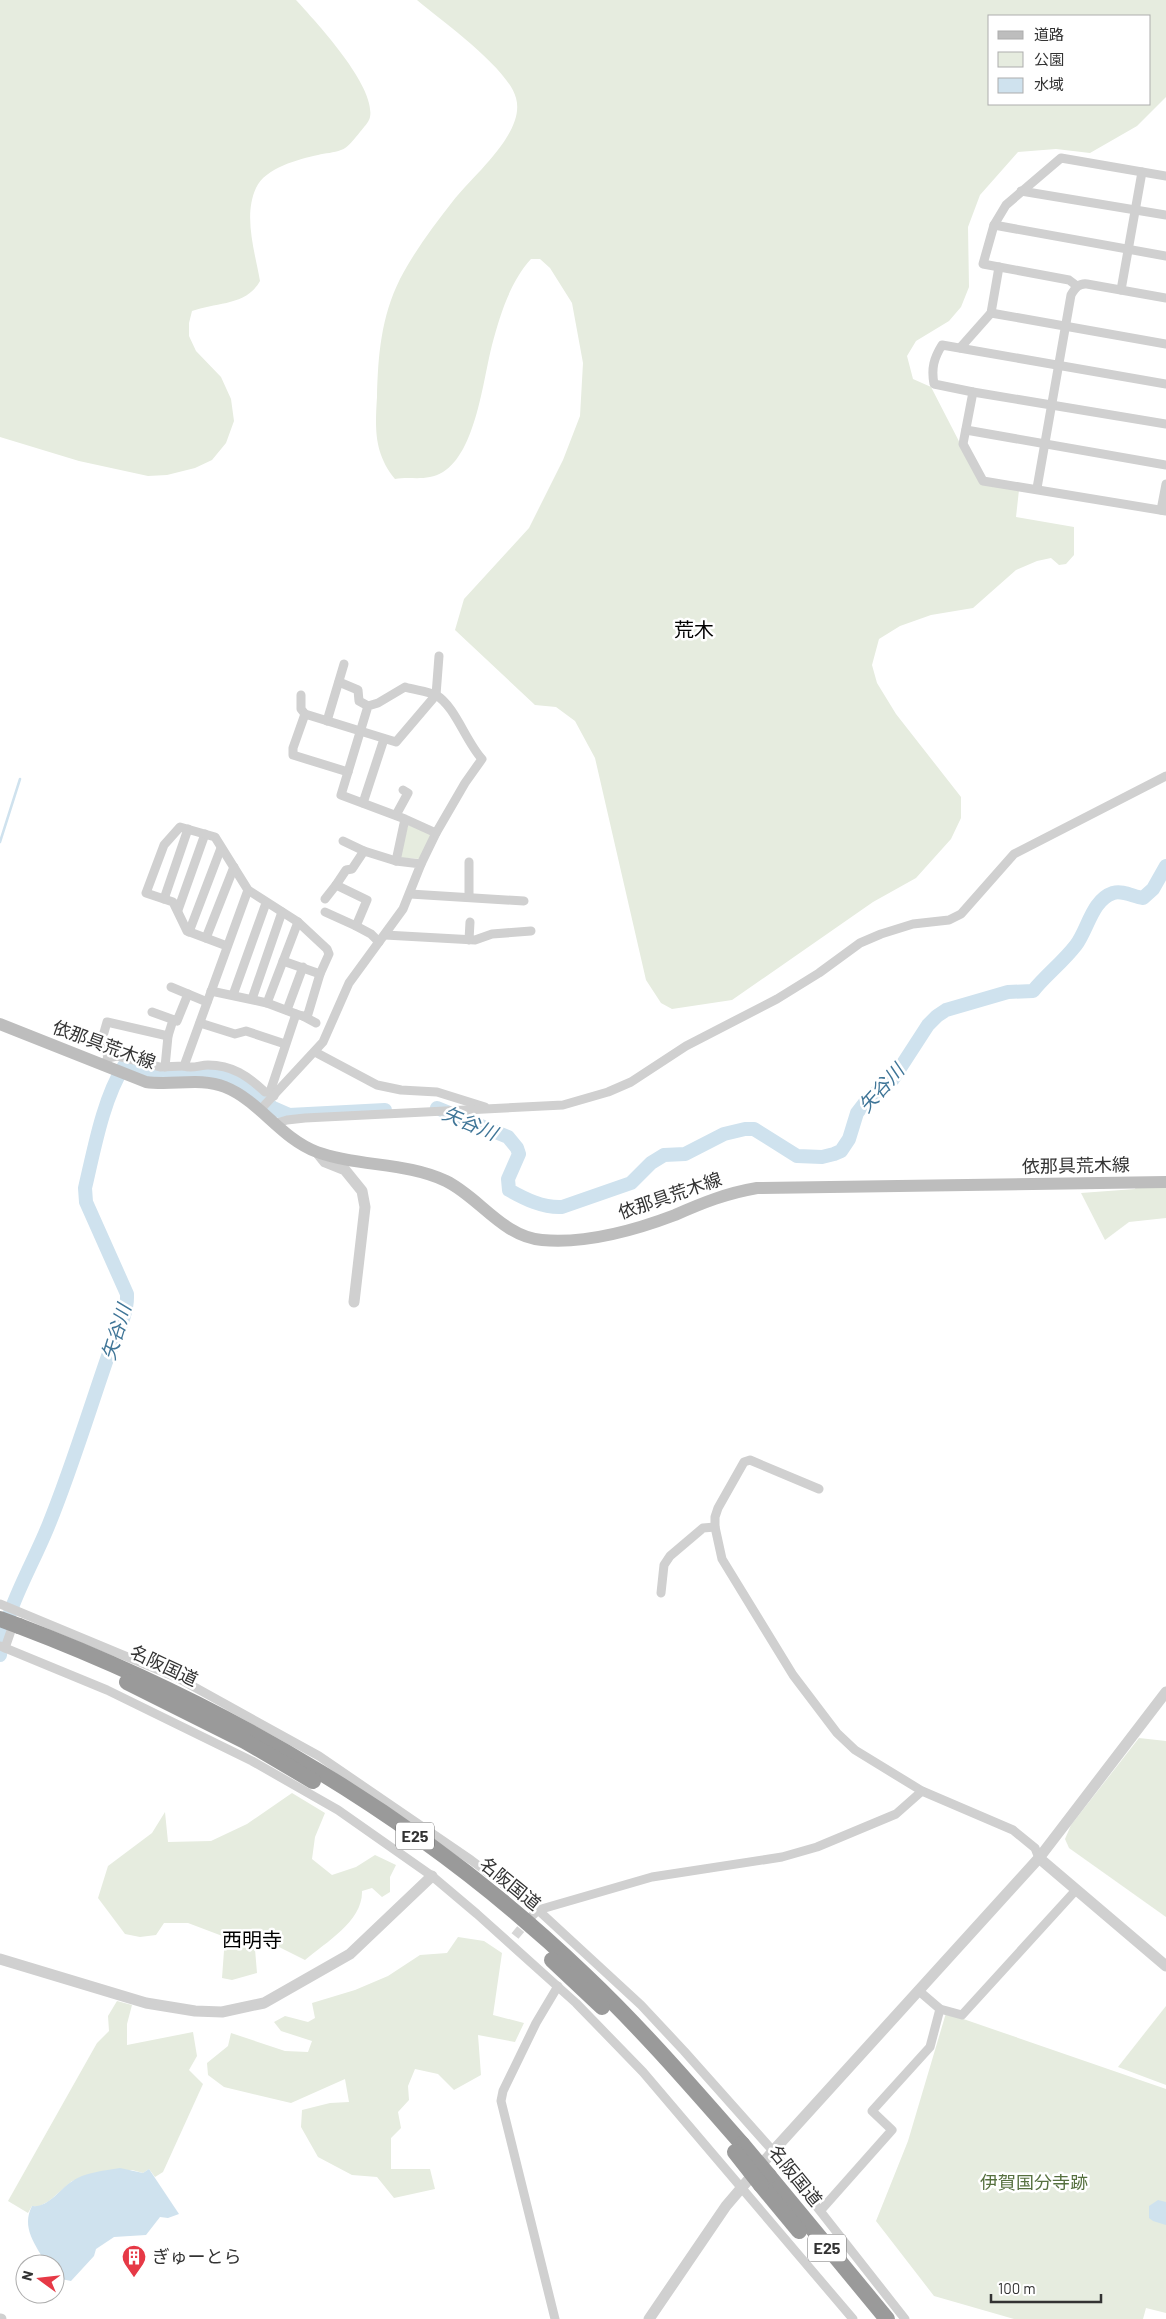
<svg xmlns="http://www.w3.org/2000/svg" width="1166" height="2319" viewBox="0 0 1166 2319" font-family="Barlow,'Noto Sans JP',sans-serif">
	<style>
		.green { fill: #e6ecdf; fill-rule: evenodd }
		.water { fill: #cfe2ee }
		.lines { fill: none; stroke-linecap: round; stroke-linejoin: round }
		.stream { stroke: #cfe2ee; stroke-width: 2.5 }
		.river { stroke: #cfe2ee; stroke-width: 14 }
		.minor-tunnel { stroke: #d6d6d6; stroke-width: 9; stroke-dasharray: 9 4.5; stroke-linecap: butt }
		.minor { stroke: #d0d0d0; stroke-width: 9 }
		.tertiary { stroke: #d0d0d0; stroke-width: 11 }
		.secondary { stroke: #bdbdbd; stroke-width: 12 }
		.motorway { stroke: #9a9a9a; stroke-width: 16 }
		.motorway-bridge { stroke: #9a9a9a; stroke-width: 16 }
		.labels { text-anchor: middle; stroke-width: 5; stroke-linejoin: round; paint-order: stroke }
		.shield { fill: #fff; stroke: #707070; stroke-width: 1 }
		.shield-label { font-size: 16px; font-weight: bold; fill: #333 }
		.street-label { font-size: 18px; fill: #333; stroke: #fff }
		.park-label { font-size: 18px; fill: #56703f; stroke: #fff }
		.poi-label { font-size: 18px; fill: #333; stroke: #fff; text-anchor: start }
		.water-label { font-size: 19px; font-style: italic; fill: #3f7597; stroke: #fff }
		.quarter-label { font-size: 20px; fill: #000; stroke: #fff }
	</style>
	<rect width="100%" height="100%" fill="#fff"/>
	<!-- green -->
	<g class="green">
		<path d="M 0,0 L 296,0 C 316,22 376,86 370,117 C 369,122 363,128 360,132 C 355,138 348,148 341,150 C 334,153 325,153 318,155 C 299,159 265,168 256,188 C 243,216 255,252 260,281 C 246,306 216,302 192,311 L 189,323 L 189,336 L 196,351 L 221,377 L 231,399 L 234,421 L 226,443 L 212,460 L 195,468 L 167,475 L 148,476 L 79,461 L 0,437 Z"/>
		<path d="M 417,0 L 1166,0 L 1166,97 L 1137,126 L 1090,153 L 1056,149 L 1018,152 L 980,195 L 968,227 L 969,287 L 961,307 L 949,321 L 916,341 L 907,356 L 913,379 L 931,387 L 981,484 L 1019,490 L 1016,517 L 1074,527 L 1074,555 L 1066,564 L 1059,565 L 1051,558 L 1037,561 L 1016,570 L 973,608 L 931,615 L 900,626 L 879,639 L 872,665 L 877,683 L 896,714 L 961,797 L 961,818 L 951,839 L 916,878 L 873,902 L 732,1000 L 672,1009 L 661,1003 L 646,980 L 595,758 L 575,721 L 556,707 L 535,705 L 455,630 L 464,599 L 529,528 L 563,460 L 580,416 L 583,363 L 572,303 L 550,268 L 540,259 L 531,259 C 510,282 500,315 492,345 C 483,380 476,452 443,472 C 427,482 411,476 395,479 C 374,453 375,429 377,397 C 378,356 381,317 400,279 C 414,252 434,225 453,201 C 472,176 526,133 516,98 C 508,68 442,21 417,0 ZM 990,16 L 1150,16 L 1150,104 L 990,104 Z"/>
		<path d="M 408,825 L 432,834 L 421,859 L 400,858 Z"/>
		<path d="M 1136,1186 L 1166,1187 L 1166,1218 L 1129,1222 L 1105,1240 L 1081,1193 L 1135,1189 Z"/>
		<path d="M 1139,1738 L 1166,1741 L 1166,1917 L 1069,1848 L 1065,1839 L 1071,1825 Z"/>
		<path d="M 292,1793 L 325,1813 L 315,1837 L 312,1859 L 332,1875 L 356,1867 L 375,1855 L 396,1865 L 390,1877 L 390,1892 L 382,1897 L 372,1888 L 362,1891 C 363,1921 326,1942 305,1960 L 263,1939 L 255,1949 L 257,1973 L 232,1980 L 222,1978 L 225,1937 L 188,1923 L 164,1923 L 156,1935 L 140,1937 L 125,1934 L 98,1898 L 108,1866 L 152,1833 L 165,1812 L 168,1842 L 211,1841 L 247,1824 Z"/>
		<path d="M 458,1937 L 484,1941 L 502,1953 L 493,2015 L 524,2023 L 515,2042 L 478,2035 L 481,2075 L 454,2090 L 438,2074 L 415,2069 L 408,2086 L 409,2100 L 398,2112 L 401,2128 L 391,2138 L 391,2169 L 430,2169 L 435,2189 L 394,2198 L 377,2177 L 352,2175 L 318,2157 L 301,2127 L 302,2110 L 330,2103 L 349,2102 L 345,2079 L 291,2103 L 224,2087 L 208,2075 L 207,2063 L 228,2046 L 231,2033 L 285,2051 L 308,2052 L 312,2041 L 281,2031 L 274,2022 L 285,2016 L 308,2022 L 315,2018 L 312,2003 L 355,1990 L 388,1976 L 420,1955 L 447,1953 Z"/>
		<path d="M 117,2001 L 132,2005 L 127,2024 L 127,2045 L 193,2032 L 197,2056 L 189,2070 L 203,2084 L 163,2172 L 155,2177 L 149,2169 L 143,2173 L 132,2170 L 72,2181 L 49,2201 L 38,2207 L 32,2206 L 28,2213 L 8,2201 L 97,2043 L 109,2031 L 108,2016 Z"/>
		<path d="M 1166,2006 L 1166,2085 L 1118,2067 Z"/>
		<path d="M 946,2013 L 1166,2089 L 1166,2313 L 1146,2308 L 1143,2319 L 1014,2319 L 934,2296 L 876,2221 L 908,2141 Z"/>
	</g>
	<!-- water -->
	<g class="water">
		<path d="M 120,2168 L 143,2173 L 149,2169 L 179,2214 L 168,2218 L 160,2217 L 146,2235 L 114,2237 L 96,2249 L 94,2256 L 71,2281 L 61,2279 L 55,2273 L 55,2264 L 47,2264 C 35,2245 21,2227 32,2206 C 48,2208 59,2190 71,2182 C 84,2172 104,2171 120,2168 Z"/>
		<path d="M 1158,2200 L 1166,2202 L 1166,2225 L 1153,2221 L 1149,2218 L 1149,2206 Z"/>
	</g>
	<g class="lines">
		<!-- stream -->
		<path class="stream" d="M 0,842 L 20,779"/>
		<!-- river -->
		<g class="river">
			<path d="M 437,1108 L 508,1137 L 517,1148 L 519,1154 L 508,1179 L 509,1190 C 525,1199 543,1208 562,1207 L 631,1183 L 651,1163 L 664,1155 L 685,1154 L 724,1134 L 745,1129 L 754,1129 L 797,1156 L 822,1157 L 834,1154 L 841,1151 L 849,1139 L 857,1113 L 867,1100 L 893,1079 L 928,1025 L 937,1016 L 946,1010 L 1008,992 L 1033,991 C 1046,975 1063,962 1076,945 C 1088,929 1092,900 1113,893 C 1123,890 1134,897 1143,898 L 1153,889 L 1166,866"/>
			<path d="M 0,1655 C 5,1608 32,1567 49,1524 C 71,1470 88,1414 107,1359 C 114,1338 128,1317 127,1294 L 86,1202 L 85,1188 C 94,1150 103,1099 124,1066 L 157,1075 L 218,1074 L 239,1081 L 273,1108 L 289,1115 L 385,1110"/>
		</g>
		<!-- minor-tunnel -->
		<path class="minor-tunnel" d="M 515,1936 L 529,1919"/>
		<!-- minor -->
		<g class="minor">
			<path d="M 1021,191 L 1166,215"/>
			<path d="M 994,225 L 1166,256"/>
			<path d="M 1077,286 L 1069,280 L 983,264 L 994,225 L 1006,205 L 1061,158 L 1166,176"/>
			<path d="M 1121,290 L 1142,172"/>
			<path d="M 991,313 L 1166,344"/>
			<path d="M 960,348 L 991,313 L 999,267"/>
			<path d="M 1166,384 L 942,345 C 934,358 931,368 934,384 L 973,392 L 1166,424"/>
			<path d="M 973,392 L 963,444 L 983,481 L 1166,511"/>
			<path d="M 966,430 L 1166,465"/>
			<path d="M 1037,488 L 1071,295 C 1075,288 1079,283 1087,284 L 1166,298"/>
			<path d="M 1161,510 L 1166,484"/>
			<path d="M 339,682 L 358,690 L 359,701 L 368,706"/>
			<path d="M 301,695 L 301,709 L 305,714"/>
			<path d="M 327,721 L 344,664"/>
			<path d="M 348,772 L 293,755 L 293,748 L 305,714 L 396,742 L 436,695 L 439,656"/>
			<path d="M 363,803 L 384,739"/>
			<path d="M 396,815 L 408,793 L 403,790"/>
			<path d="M 343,841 L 364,851"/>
			<path d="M 421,864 L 436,833"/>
			<path d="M 410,894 L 524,901"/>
			<path d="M 469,897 L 469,862"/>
			<path d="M 164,899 L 188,829"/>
			<path d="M 325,899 L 336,885"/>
			<path d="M 178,910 L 205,834"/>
			<path d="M 325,912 L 356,926"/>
			<path d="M 189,932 L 221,848"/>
			<path d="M 385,935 L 475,940 L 492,934 L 531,931"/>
			<path d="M 206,938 L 234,867"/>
			<path d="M 469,940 L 470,922"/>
			<path d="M 379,942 L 371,934 L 356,926 L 367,900 L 336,885 L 346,870 L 352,869 L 364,851 L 396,861"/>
			<path d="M 227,946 L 187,931 L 173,902 L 146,893 L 164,845 L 180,827 L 215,837 L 248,890 L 298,922 L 327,949 L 329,954 L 320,974 L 308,1014 L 306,1017 L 296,1014"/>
			<path d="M 283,961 L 320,974"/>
			<path d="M 171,987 L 207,1002"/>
			<path d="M 211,991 L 267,1003 L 296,1014 L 270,1092 L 274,1096"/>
			<path d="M 233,995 L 266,903"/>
			<path d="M 252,999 L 282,912"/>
			<path d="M 267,1003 L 298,922"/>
			<path d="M 287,1010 L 303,967"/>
			<path d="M 152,1012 L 177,1021 L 188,994"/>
			<path d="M 303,1016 L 316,1023"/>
			<path d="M 200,1023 L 235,1034 L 246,1031 L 285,1044"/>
			<path d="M 315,1052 L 377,1085 L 401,1090 L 437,1092 L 485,1107"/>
			<path d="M 108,1058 L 103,1036 L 107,1022 L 168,1036"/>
			<path d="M 103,1066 L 108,1058 L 117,1056 L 160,1067 L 184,1066 L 248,890"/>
			<path d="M 184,1066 C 192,1069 200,1065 208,1065 C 232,1065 248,1076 265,1092 L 270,1092"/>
			<path d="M 165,1067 L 168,1036 L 173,1020"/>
			<path d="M 260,1110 L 323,1042 L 349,983 L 403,909 L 421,864 L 396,861 L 405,819 L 436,833 L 465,783 L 482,759 C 466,742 455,706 436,695 C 427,691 414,690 405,687 L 378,703 L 368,706 L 341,795 L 405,819"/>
			<path d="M 274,1124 L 287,1120 L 305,1118 L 563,1105 L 608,1092 L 631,1082 L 686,1046 L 777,999 L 819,973 L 860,943 L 881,934 L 913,924 L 949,920 L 961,914 L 1014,854 L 1166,776"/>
			<path d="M 819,1489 L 750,1460 L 744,1462 L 718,1508 L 715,1517 L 715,1527 L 722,1559 L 793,1675 L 837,1733 L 855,1750 L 922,1791 L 1013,1830 L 1035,1848 L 1039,1858"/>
			<path d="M 661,1593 L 664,1565 L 670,1556 L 703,1528 L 715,1527"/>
			<path d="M 0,1604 L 178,1678 L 319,1756 L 471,1860 L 538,1910 L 641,2005 L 684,2051 L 773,2151 L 905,2319"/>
			<path d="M 0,1646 L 107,1690 L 252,1761 L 338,1810 L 432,1876 L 477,1914 L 576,2003 L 643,2072 L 853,2319"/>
			<path d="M 5,1648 L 14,1622"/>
			<path d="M 532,1916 L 538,1910 L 652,1877 L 782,1857 L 817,1847 L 896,1814 L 922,1791"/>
			<path d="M 919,1991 L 940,2009 L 962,2015 L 1076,1890"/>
			<path d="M 821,2210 L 892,2130 L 872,2111 L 930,2047 L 940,2009"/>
			<path d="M 555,2319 L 501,2101 L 503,2091 L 536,2023 L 558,1986"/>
		</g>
		<!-- tertiary -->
		<g class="tertiary">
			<path d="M 317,1152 L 325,1162 L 345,1170 L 362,1191 L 365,1207 L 354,1302"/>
			<path d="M 1039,1858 L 1166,1966"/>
			<path d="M 0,1959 L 146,2003 L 195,2011 L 222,2012 L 264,2003 L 350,1954 L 432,1876"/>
			<path d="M 0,2319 L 1,2319"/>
			<path d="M 649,2319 L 726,2206 L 773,2151 L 1039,1858 L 1166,1692"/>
		</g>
		<!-- secondary -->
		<path class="secondary" d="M 0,1024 L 146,1082 C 172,1086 200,1077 225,1087 C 260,1101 280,1138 317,1152 C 359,1167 406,1162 446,1181 C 479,1197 503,1237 542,1240 C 586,1244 633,1231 675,1215 C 702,1203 727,1193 757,1188 L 1166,1182"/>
		<!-- motorway -->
		<g class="motorway">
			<path d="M 19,1626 C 227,1705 424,1820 585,1975 C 641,2028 691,2086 742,2144"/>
			<path d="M 127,1682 L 245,1741 L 313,1781"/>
			<path d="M 552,1960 L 602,2007"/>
			<path d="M 769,2176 L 887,2319"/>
			<path d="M 761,2185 L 799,2231"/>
		</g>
		<!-- motorway-bridge -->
		<g class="motorway-bridge">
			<path d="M 0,1619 L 19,1626"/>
			<path d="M 742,2144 L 769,2176"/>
			<path d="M 735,2152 L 761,2185"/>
		</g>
	</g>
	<!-- icons -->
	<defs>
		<symbol id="building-pin" viewBox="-11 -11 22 30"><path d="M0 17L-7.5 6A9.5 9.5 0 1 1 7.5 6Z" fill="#e63946" stroke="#fff"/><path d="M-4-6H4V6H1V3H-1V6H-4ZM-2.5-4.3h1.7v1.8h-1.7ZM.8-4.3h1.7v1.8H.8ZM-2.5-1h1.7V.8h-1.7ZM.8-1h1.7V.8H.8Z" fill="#fff"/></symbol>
	</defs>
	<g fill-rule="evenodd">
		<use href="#building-pin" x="120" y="2243" width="28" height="38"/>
	</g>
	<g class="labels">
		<!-- shield labels -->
		<g class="shield">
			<rect x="396" y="1822.5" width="38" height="27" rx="4"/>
			<rect x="808" y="2234.5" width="38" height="27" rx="4"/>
		</g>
		<g class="shield-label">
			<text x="415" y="1842">E25</text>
			<text x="827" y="2254">E25</text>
		</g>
		<!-- street labels -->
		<g class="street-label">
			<text transform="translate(104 1045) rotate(20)" y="6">依那具荒木線</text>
			<text transform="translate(1076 1166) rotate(-1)" y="6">依那具荒木線</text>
			<text transform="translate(670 1196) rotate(-19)" y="6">依那具荒木線</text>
			<text transform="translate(164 1666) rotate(25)" y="6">名阪国道</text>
			<text transform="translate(510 1884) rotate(39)" y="6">名阪国道</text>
			<text transform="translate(795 2176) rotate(51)" y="6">名阪国道</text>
		</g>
		<!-- park labels -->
		<g class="park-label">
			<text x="1034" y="2189">伊賀国分寺跡</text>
		</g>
		<!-- poi labels -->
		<g class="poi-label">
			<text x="152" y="2263">ぎゅーとら</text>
		</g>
		<!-- water labels -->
		<g class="water-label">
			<text transform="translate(881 1088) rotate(-48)" y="7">矢谷川</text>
			<text transform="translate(470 1123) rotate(23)" y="7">矢谷川</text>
			<text transform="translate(116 1332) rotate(-73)" y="7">矢谷川</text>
		</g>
		<!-- quarter labels -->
		<g class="quarter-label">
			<text x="694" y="637">荒木</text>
			<text x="252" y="1947">西明寺</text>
		</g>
	</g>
	<!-- legend -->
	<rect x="988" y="15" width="162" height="90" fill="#ffffff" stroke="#adadad"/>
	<rect x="998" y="31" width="25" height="8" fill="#bdbdbd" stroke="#adadad"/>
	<text x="1034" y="40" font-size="15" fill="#333333">道路</text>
	<rect x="998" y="52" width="25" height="15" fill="#e6ecdf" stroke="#adadad"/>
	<text x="1034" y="65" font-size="15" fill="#333333">公園</text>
	<rect x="998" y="78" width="25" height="15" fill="#cfe2ee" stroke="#adadad"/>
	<text x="1034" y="90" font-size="15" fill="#333333">水域</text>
	<!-- north arrow -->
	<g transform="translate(40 2279) rotate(285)"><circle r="24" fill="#ffffff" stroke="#adadad"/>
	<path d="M0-4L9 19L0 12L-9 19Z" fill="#e63946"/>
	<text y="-8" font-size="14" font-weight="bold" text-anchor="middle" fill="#333333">N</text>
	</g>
	<!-- scale -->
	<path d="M991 2294v8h110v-8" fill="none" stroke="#333333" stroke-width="2.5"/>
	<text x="998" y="2294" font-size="15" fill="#333333" stroke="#ffffff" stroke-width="4" paint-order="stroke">100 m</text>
</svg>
